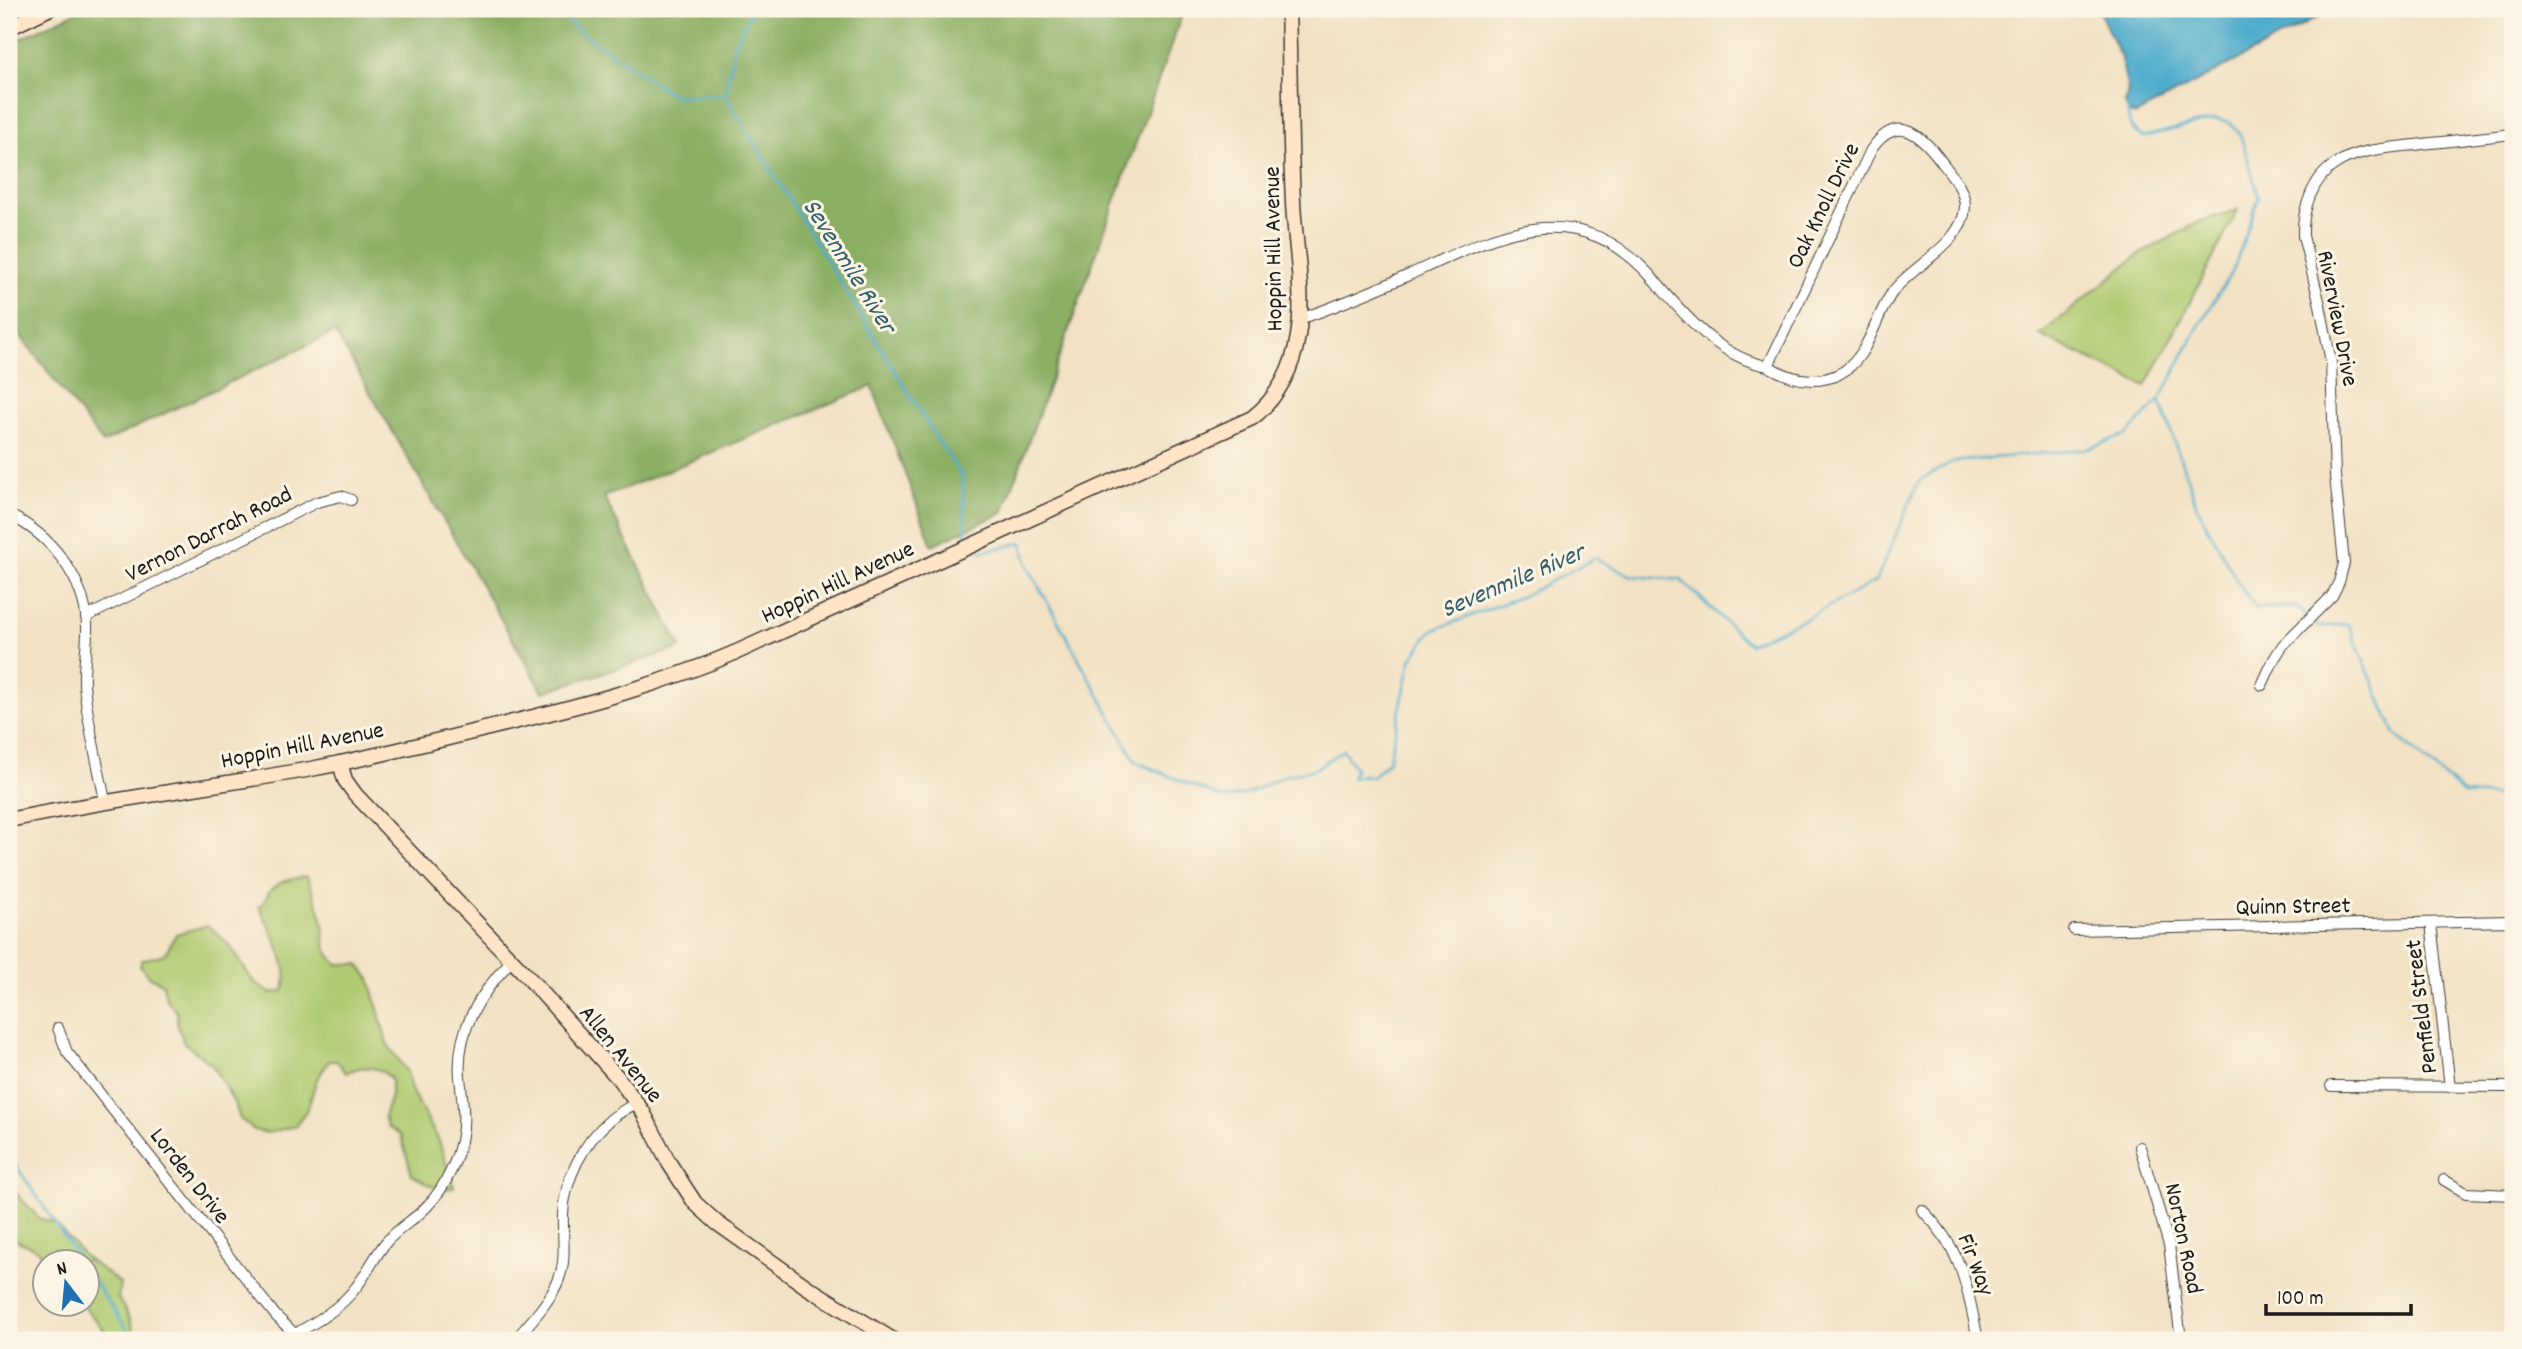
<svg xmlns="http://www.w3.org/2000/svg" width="2522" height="1349" viewBox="0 0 2522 1349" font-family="Dekko,sans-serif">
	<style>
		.green { fill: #afcb71; stroke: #667446; stroke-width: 2 }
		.forest { fill: #8baf63; stroke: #546640; stroke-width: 2 }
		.water { fill: #4eaccc; stroke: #356474; stroke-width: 2 }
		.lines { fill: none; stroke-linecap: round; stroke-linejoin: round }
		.stream { stroke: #4eaccc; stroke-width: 2.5 }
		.street-casing { stroke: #3c3a35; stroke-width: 12 }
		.secondary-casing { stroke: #3c3a35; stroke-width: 17 }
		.street { stroke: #fff; stroke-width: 10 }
		.secondary { stroke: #ffe4c6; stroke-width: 14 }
		.labels { text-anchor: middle; stroke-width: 6; stroke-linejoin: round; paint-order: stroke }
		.street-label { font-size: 24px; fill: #1c1c1c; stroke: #fcf5e5 }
		.water-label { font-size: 26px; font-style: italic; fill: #325d6b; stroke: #fcf5e5 }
	</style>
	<rect width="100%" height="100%" fill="#fcf5e5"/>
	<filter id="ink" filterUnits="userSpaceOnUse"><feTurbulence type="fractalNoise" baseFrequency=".0143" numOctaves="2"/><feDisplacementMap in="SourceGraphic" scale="14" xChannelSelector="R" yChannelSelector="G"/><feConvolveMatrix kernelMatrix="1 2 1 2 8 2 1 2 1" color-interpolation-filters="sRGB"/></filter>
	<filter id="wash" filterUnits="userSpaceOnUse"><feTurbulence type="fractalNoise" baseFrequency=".00686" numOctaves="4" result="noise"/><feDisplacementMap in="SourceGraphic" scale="28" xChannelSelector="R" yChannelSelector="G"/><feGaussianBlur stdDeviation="1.57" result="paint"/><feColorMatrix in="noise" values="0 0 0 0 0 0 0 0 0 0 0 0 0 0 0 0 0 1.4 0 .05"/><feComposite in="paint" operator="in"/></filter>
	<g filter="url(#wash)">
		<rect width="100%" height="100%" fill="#f2e1c3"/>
		<!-- green -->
		<g class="green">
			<path d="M 2238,210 L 2146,386 L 2040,335 L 2138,255 L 2201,221 Z"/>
			<path d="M 307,876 C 312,890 318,904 322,918 C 327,940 319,945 337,964 L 358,964 L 370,979 L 387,1043 L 407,1072 L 411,1090 L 439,1141 L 454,1187 C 440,1193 425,1182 412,1175 L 401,1136 L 388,1127 L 384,1117 L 391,1096 L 391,1079 C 379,1065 361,1065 346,1073 L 337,1061 L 329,1061 L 316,1081 L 308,1108 L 295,1126 L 267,1133 L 254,1130 L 240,1119 L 235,1104 L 212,1065 L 184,1043 L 177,1024 L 177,1012 L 166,999 L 163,984 L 150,977 L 140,966 L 142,960 L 165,954 L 176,934 L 208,925 L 230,946 L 253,981 L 270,993 L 283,991 C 294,968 269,928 259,906 C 266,902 265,899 269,892 C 277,880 294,879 307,876 Z"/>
			<path d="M 9,1182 L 12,1189 L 39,1218 L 56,1224 L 86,1258 L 120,1283 L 118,1298 L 130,1319 L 137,1340 L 112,1340 L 82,1304 L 88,1304 L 88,1262 L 48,1261 L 38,1250 L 9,1237 Z"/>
		</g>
		<!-- forest -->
		<path class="forest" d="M 82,9 L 1184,9 L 1003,513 L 932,545 L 872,386 L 604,497 L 681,648 L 543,692 L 335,332 L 103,443 L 9,321 L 9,44 Z"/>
		<!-- water -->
		<path class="water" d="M 2096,9 L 2333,9 L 2135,115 L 2128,112 L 2125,103 L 2128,91 L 2121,58 L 2100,13 Z"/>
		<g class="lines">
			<!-- stream -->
			<g class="stream">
				<path d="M 557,9 L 580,32 L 674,96 L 724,95"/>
				<path d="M 752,9 L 734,46 L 725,95 L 935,436 L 962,476 L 967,540"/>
				<path d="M 2160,400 L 2197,507 L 2237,581 L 2256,608 L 2297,607 L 2306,615"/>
				<path d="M 980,552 L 1022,543 L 1028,567 L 1136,762 L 1224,799 L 1246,794 L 1284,776 L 1315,769 L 1343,750 L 1355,768 L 1352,778 L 1365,775 L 1372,777 L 1389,760 L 1411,660 L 1431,631 L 1525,595 L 1595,558 L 1632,576 L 1681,580 L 1749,644 L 1805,619 L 1876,581 L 1919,481 L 1952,462 L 2087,449 L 2128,434 L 2160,400 L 2196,331 L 2234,268 L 2259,197 L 2240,134 C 2234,123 2228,121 2216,119 L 2143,137 C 2130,131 2128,122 2128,108"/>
				<path d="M 2311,620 L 2318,627 L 2348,624 L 2395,734 L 2464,794 L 2513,797"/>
				<path d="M 9,1155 L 81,1262"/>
				<path d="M 88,1272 L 134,1340"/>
			</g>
		</g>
	</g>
	<g filter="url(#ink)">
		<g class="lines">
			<defs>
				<g id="street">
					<path d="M 1300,319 C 1337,306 1373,291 1409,275 C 1499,233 1577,191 1655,281 C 1685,316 1720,358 1768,366 L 1871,150 C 1898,110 1923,136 1944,165 C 1953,177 1965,190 1965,207 C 1964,242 1914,265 1894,290 C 1874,316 1870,358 1839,374 C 1814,386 1790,379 1768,366"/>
					<path d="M 9,515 C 50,534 85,578 87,625 C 88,644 83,664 84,684 C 87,723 98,763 105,801"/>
					<path d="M 86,617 L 317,502 L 341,496 L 351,500"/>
					<path d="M 2262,685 L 2274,659 L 2283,645 L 2332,596 L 2339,582 L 2344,563 L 2335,476 L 2331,362 L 2320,305 L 2303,236 C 2302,211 2312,179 2334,165 C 2359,148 2393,148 2422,144 C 2453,141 2483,137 2513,134"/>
					<path d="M 2431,923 L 2450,1087"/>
					<path d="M 2074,930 L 2513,921"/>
					<path d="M 58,1028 L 67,1052 L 276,1316 L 301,1340"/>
					<path d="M 2331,1086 L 2513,1087"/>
					<path d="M 2140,1147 L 2169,1245 L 2181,1340"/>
					<path d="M 2444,1180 L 2466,1193 L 2513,1195"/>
					<path d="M 1922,1210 C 1963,1250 1967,1287 1978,1340"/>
					<path d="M 295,1334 C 318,1321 341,1308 357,1286 C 368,1272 375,1255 387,1241 C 396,1231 408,1223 419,1214 C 441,1195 455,1168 461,1141 C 466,1119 462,1099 460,1077 C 456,1030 480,993 512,960"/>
					<path d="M 515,1340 C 531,1321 550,1302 559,1279 C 567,1258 562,1236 563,1214 C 565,1179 582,1144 610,1120 C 618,1113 628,1108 637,1102"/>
				</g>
				<g id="secondary">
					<path d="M 9,28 L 48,9"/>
					<path d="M 340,763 L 345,780 L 355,794 L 527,976 L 619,1079 L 643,1112 L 669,1163 L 695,1203 L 717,1223 L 807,1287 L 893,1340"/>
					<path d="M 9,820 C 109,799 211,787 311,769 C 374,757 436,741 497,726 C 580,706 661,685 739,651 L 1252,418 C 1278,398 1293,368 1298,336 C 1305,293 1295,246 1293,202 C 1290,138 1290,73 1288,9"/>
				</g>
			</defs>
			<!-- street casing -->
			<use href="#street" class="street-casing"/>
			<!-- secondary casing -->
			<use href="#secondary" class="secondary-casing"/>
			<!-- street -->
			<use href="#street" class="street"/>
			<!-- secondary -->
			<use href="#secondary" class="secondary"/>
		</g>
	</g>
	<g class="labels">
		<!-- street labels -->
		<g class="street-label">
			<text transform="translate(1822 205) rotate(-64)" y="8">Oak Knoll Drive</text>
			<text transform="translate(1272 249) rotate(-91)" y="8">Hoppin Hill Avenue</text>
			<text transform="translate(2339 318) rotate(79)" y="8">Riverview Drive</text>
			<text transform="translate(208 533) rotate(-27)" y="8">Vernon Darrah Road</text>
			<text transform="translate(837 581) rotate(-25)" y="8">Hoppin Hill Avenue</text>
			<text transform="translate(302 744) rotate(-11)" y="8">Hoppin Hill Avenue</text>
			<text transform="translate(2293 905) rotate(-1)" y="8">Quinn Street</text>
			<text transform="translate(2420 1007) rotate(-97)" y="8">Penfield Street</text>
			<text transform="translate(622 1053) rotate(51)" y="8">Allen Avenue</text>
			<text transform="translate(191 1175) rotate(52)" y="8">Lorden Drive</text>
			<text transform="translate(2185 1238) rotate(78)" y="8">Norton Road</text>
			<text transform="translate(1977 1264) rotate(69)" y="8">Fir Way</text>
		</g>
		<!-- water labels -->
		<g class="water-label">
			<text transform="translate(851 265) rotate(58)" y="9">Sevenmile River</text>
			<text transform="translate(1512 579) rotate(-23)" y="9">Sevenmile River</text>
		</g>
	</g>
	<!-- margin -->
	<rect width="2522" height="1349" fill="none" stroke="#fcf5e5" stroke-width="35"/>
	<!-- north arrow -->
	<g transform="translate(66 1283) rotate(344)"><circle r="33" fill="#fcf5e5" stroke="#a29e95" stroke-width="2"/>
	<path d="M0-5L12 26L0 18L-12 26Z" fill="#1f6fb2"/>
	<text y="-10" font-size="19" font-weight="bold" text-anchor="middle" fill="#1c1c1c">N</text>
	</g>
	<!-- scale -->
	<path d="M2266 1304v10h145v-10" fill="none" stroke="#1c1c1c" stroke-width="3.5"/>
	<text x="2277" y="1304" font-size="21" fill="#1c1c1c" stroke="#fcf5e5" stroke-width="5" paint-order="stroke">100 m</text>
</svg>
